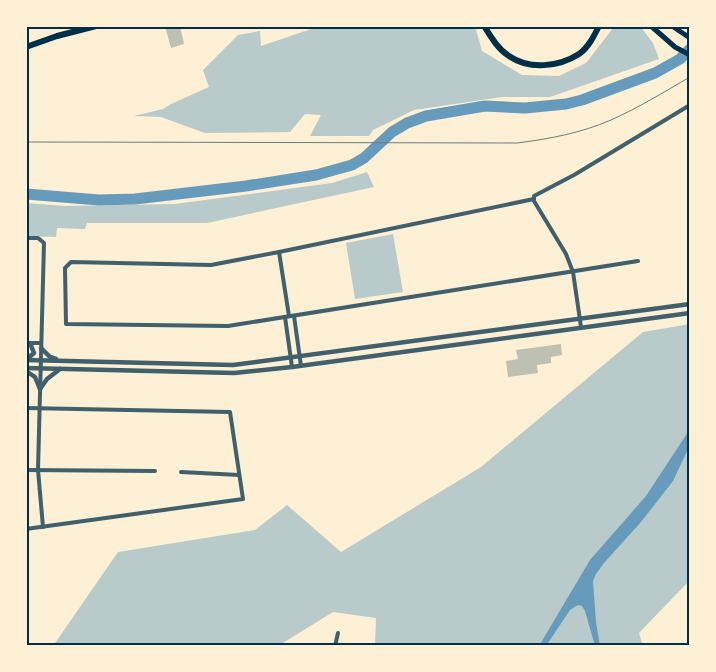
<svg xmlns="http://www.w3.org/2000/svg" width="716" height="672" viewBox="0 0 716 672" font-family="'Space Grotesk',sans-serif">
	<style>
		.green { fill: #b9caca }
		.water { fill: #669bbc }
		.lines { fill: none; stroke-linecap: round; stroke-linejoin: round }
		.river { stroke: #669bbc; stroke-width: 11 }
		.building { fill: #bec0b2 }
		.minor { stroke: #3f606c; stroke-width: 4 }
		.tertiary { stroke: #3f606c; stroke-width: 4.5 }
		.secondary { stroke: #003049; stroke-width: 5 }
		.motorway { stroke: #003049; stroke-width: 6 }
		.tram { stroke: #657d81; stroke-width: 1 }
		.neatline { fill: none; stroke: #003049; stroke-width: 2 }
	</style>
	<rect width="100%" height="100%" fill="#fdf0d5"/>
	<!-- green -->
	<g class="green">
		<path d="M 320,26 L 475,26 L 482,51 L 522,75 L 559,76 L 586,63 L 613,28 L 613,26 L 640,26 L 653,43 L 659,59 L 550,97 L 502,97 L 414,110 L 373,130 L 369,136 L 310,136 L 321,115 L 305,114 L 290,132 L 205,133 L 161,117 L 134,116 L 163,109 L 171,104 L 209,87 L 203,70 L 238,35 L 260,31 L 261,46 Z"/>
		<path d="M 367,172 L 374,187 L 207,223 L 87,223 L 85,229 L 57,228 L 56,237 L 26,236 L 26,203 L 65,206 L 175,204 L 332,183 Z"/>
		<path d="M 393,234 L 403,292 L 355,299 L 346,243 Z"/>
		<path d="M 690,324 L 690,580 L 639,633 L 643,646 L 375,646 L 376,618 L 333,612 L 278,646 L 53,646 L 118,552 L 255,530 L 287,505 L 341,552 L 481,467 L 643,332 Z"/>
	</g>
	<!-- water -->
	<path class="water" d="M 690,429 L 690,445 L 673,481 L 641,522 L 604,563 L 596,574 L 593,581 L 596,622 L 600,646 L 595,646 L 585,611 L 582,606 L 578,605 L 570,610 L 546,646 L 539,646 L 590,560 L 646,496 Z"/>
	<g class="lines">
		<!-- river -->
		<path class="river" d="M 26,194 L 99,200 L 135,199 L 246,186 L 316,175 L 352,165 L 364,158 L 392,132 L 407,123 L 426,116 L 485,106 L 525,108 L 566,104 L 582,100 L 655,73 L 680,59 L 690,49"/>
	</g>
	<!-- building -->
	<g class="building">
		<path d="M 165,26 L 180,26 L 184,44 L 171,48 Z"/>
		<path d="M 561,344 L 562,355 L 551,357 L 551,363 L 537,365 L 538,373 L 508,377 L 506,361 L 518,359 L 516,350 Z"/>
	</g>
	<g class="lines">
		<!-- minor -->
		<g class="minor">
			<path d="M 534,199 L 279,252 L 211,265 L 71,262 L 65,268 L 66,324 L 228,326 L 638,261"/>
			<path d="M 26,238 L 38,238 L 44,243 L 38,470 L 43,527"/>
			<path d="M 279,252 L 289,316"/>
			<path d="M 294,316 L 301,366"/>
			<path d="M 285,317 L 292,367"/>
			<path d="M 581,327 L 573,272 L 566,254 L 534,201 L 534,196 L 574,175 L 690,105"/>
			<path d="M 26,343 L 41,343"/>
			<path d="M 26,408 L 230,412 L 243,499 L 26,529"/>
			<path d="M 26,470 L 155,471"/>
			<path d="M 181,472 L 239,475"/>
			<path d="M 335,646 L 338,633"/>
		</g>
		<!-- tertiary -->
		<g class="tertiary">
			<path d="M 41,348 L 50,357 L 56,359"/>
			<path d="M 27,359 L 34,353 L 30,343"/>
			<path d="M 26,360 L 233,365 L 690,304"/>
			<path d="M 26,368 L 234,373 L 292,367 L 690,313"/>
			<path d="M 26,371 L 35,377 L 40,389"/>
			<path d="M 40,389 L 47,379 L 60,369"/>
		</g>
		<!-- secondary -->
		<g class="secondary">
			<path d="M 651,26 L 675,47 L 690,55"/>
			<path d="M 672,26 L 690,38"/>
		</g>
		<!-- motorway -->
		<g class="motorway">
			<path d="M 484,26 C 491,37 498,49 509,56 C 529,70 559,67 579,54 C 588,48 594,36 599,26"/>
			<path d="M 26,47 L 57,36 L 96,26"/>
		</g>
		<!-- tram -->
		<path class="tram" d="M 26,142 L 517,143 C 549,139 581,133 611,120 C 638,108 664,92 690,77"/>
	</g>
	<!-- border -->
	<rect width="716" height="672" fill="none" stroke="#fdf0d5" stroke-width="55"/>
	<rect x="28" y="28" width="660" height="616" class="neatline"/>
</svg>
